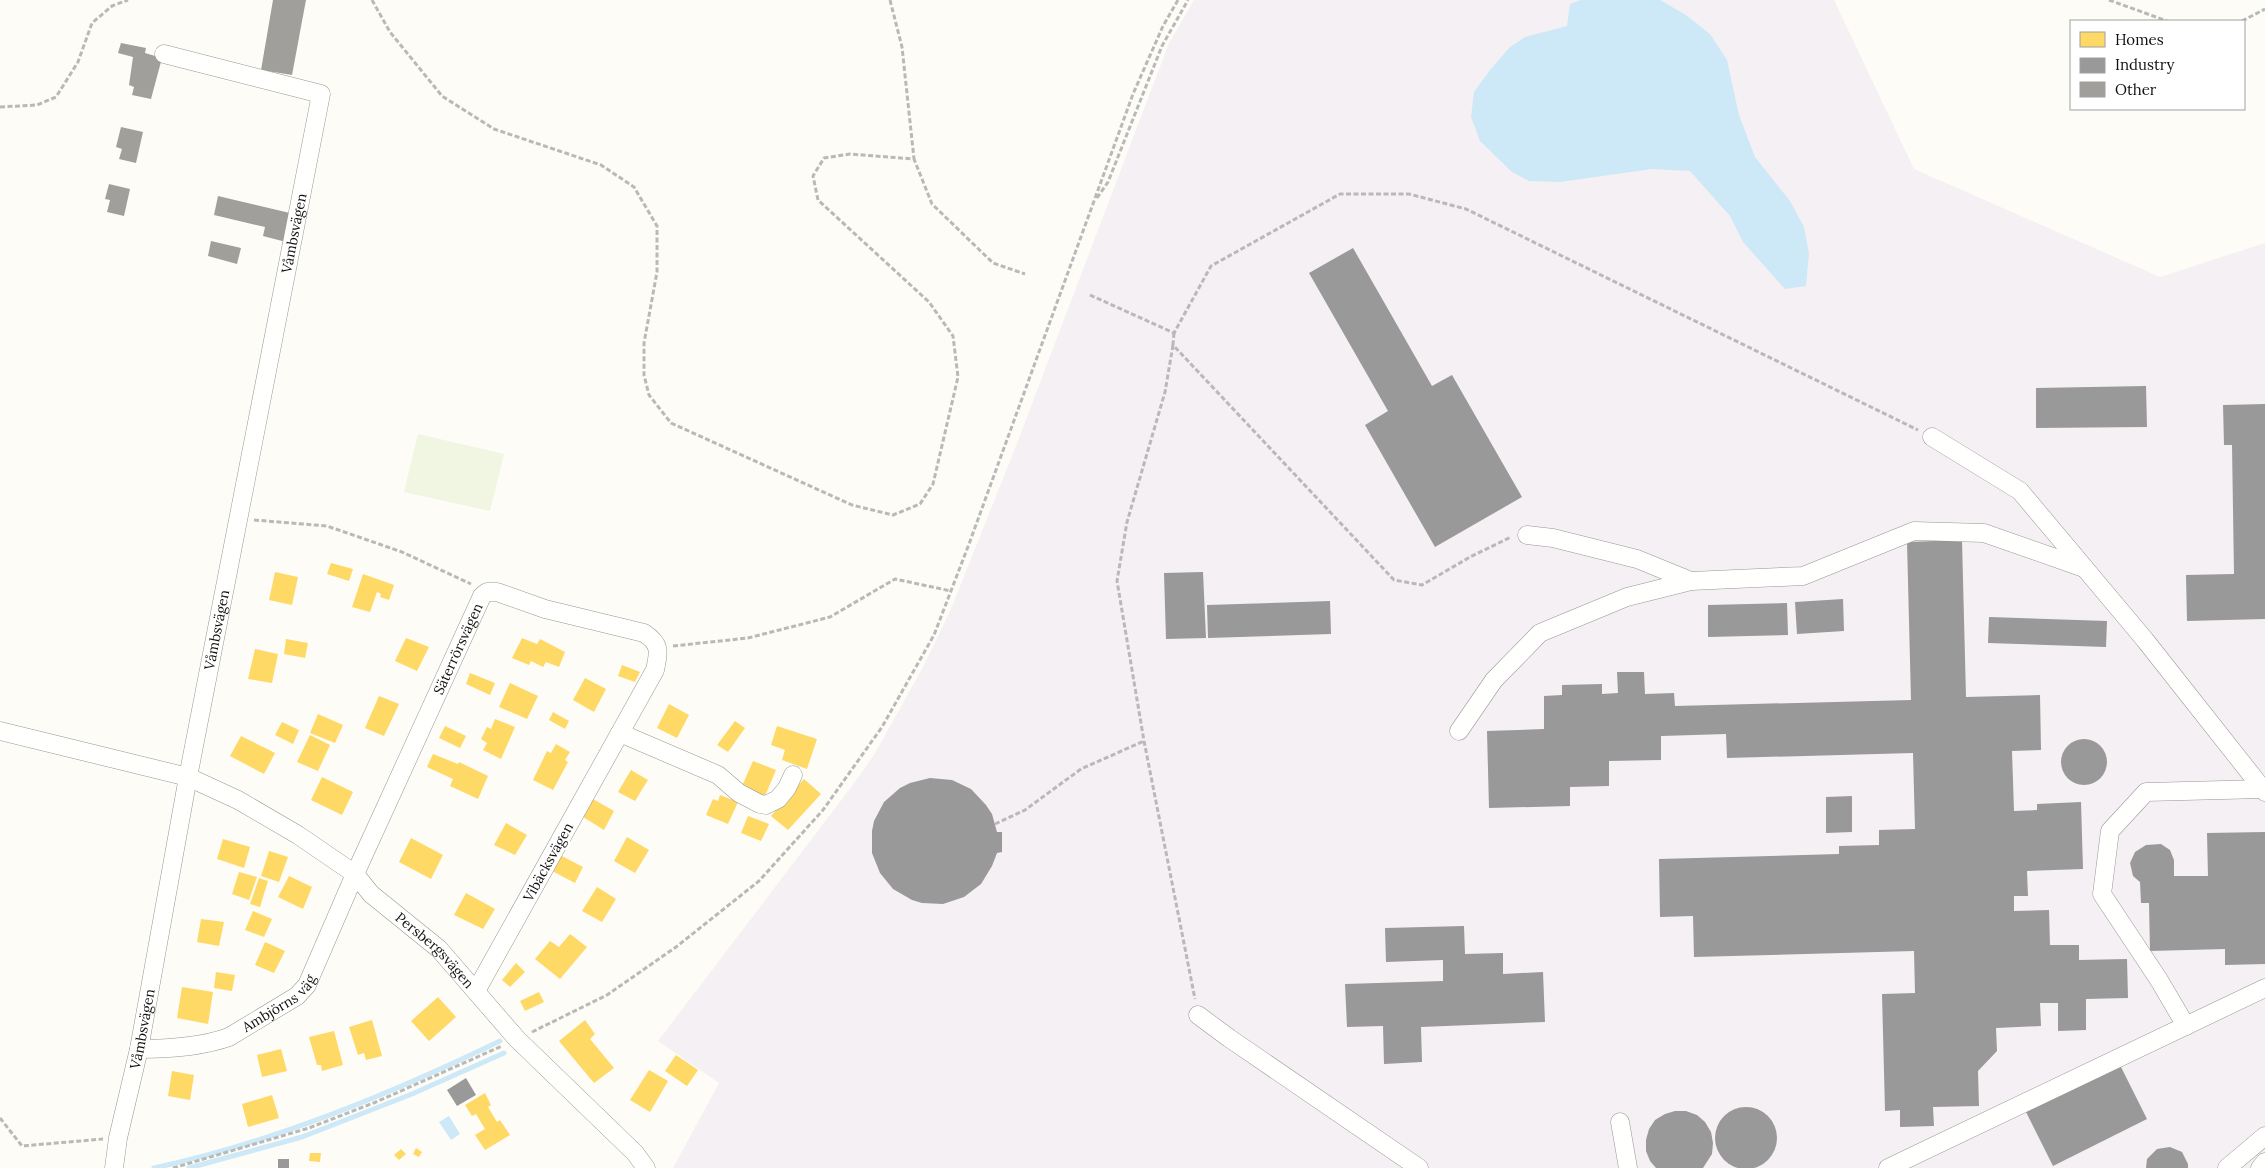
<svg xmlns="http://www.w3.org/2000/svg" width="2265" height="1168" viewBox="0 0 2265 1168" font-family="Lora,serif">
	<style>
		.industrial { fill: #f5f0f3 }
		.pitch { fill: #f0f6e1 }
		.water { fill: #cde8f7 }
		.homes { fill: #ffd966 }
		.industry { fill: #999 }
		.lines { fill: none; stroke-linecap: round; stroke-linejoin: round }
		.stream { stroke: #cde8f7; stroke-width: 5 }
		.building { fill: #a19f9c }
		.minor-casing { stroke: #979795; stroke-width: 19 }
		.path { stroke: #b9b9b8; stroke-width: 3; stroke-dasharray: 5 2.5; stroke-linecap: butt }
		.minor { stroke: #fffffe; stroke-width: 18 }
		.labels { text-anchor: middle; stroke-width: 5; stroke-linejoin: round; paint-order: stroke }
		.street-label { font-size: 14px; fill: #111; stroke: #fff }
	</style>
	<rect width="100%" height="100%" fill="#fdfcf7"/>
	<!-- industrial -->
	<path class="industrial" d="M 1194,0 L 1834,0 L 1914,169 L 2160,277 L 2265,243 L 2265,1168 L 673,1168 L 719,1083 L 658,1041 L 852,786 L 874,755 L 922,669 L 951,609 L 1016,446 L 1169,43 Z"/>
	<!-- pitch -->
	<path class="pitch" d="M 418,434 L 504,454 L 490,511 L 404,492 Z"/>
	<!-- water -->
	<g class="water">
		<path d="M 1581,0 L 1660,0 L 1686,15 L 1710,34 L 1727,60 L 1739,115 L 1755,157 L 1790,201 L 1804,227 L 1809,253 L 1806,286 L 1785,289 L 1743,242 L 1730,216 L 1690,171 L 1652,169 L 1560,182 L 1529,181 L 1512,172 L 1480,141 L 1471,117 L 1474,92 L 1490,70 L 1510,47 L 1525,37 L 1567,26 L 1570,4 Z"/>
		<path d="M 449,1116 L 460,1134 L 451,1140 L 439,1122 Z"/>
	</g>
	<!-- homes -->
	<g class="homes">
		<path d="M 331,563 L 353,569 L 349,581 L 327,574 Z"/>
		<path d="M 275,572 L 298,577 L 292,605 L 269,600 Z"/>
		<path d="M 363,574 L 394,585 L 389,600 L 380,597 L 381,594 L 377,592 L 370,612 L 352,607 Z"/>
		<path d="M 406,638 L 429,647 L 417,671 L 395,661 Z"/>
		<path d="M 522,638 L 537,644 L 540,639 L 565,652 L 559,667 L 546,662 L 543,667 L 531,661 L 529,665 L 512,658 Z"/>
		<path d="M 286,639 L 308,643 L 305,658 L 284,654 Z"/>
		<path d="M 255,649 L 278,654 L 272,683 L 248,679 Z"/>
		<path d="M 622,665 L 640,672 L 635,682 L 618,676 Z"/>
		<path d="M 470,673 L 495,683 L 490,695 L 466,684 Z"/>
		<path d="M 585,678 L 606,689 L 594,712 L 573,700 Z"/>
		<path d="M 510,683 L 538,696 L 527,719 L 499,707 Z"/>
		<path d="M 379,696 L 399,704 L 384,736 L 365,728 Z"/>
		<path d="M 669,704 L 689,715 L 677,738 L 657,728 Z"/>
		<path d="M 553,712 L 569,721 L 565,729 L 549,720 Z"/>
		<path d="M 318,714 L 343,725 L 335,743 L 310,733 Z"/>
		<path d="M 495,719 L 515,727 L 501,759 L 483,750 L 487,743 L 481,739 L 487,727 L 491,729 Z"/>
		<path d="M 735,721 L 745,728 L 728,752 L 717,745 Z"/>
		<path d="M 282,722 L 299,730 L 293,744 L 275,735 Z"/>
		<path d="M 445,726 L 466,736 L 460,748 L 439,738 Z"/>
		<path d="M 777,726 L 817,739 L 807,769 L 782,760 L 785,750 L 771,745 Z"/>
		<path d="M 310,735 L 330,745 L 318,771 L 297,762 Z"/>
		<path d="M 241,736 L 275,753 L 264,774 L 230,756 Z"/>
		<path d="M 556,744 L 570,752 L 565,760 L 568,762 L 553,790 L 533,780 L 547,751 L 551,753 Z"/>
		<path d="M 433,754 L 458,764 L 459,762 L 488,776 L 478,799 L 450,786 L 453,779 L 427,767 Z"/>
		<path d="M 753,761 L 776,770 L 765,796 L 742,786 Z"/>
		<path d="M 631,770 L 648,780 L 635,801 L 618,792 Z"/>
		<path d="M 322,777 L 353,792 L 342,815 L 311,800 Z"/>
		<path d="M 804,779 L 821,794 L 788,830 L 771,816 Z"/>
		<path d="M 720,795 L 738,802 L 728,824 L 706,815 L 713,799 L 718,801 Z"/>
		<path d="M 593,799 L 614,811 L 604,830 L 583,817 Z"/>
		<path d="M 748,816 L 769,824 L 761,841 L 741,833 Z"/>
		<path d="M 506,823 L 527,835 L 515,855 L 494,845 Z"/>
		<path d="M 627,837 L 649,850 L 635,873 L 614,861 Z"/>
		<path d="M 411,838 L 443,855 L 431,879 L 399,862 Z"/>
		<path d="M 223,839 L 250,847 L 244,868 L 217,859 Z"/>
		<path d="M 269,851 L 288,857 L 279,882 L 261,876 Z"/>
		<path d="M 560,855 L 583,867 L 575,883 L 552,871 Z"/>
		<path d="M 239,872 L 257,877 L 249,900 L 232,894 Z"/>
		<path d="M 289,876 L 312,887 L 303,909 L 278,897 Z"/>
		<path d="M 259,878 L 268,881 L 260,907 L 250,904 Z"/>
		<path d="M 597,887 L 616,899 L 602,922 L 582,911 Z"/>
		<path d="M 466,893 L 495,909 L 483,929 L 454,915 Z"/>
		<path d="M 253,911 L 272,919 L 264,937 L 245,930 Z"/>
		<path d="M 201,919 L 224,922 L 219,946 L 197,942 Z"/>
		<path d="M 570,934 L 587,947 L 560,979 L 535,959 L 550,941 L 559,947 Z"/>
		<path d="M 265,942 L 285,951 L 274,973 L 255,965 Z"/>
		<path d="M 516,963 L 525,972 L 510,987 L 502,980 Z"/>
		<path d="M 216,972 L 235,975 L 232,991 L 214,988 Z"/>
		<path d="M 182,987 L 213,992 L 208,1024 L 177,1018 Z"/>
		<path d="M 539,992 L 544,1002 L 525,1011 L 520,1001 Z"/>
		<path d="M 438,997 L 456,1017 L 429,1041 L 411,1021 Z"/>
		<path d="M 372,1020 L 382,1056 L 366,1060 L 364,1053 L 358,1055 L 349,1027 Z"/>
		<path d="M 585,1020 L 595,1034 L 590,1039 L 614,1068 L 594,1083 L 559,1041 Z"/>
		<path d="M 334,1031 L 343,1065 L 322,1071 L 321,1065 L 317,1065 L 309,1037 Z"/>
		<path d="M 281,1049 L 287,1071 L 262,1077 L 257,1055 Z"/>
		<path d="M 676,1055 L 698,1070 L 687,1086 L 665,1071 Z"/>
		<path d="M 649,1070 L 668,1081 L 650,1112 L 630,1100 Z"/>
		<path d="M 172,1071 L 194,1075 L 190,1100 L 168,1096 Z"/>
		<path d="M 485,1093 L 491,1105 L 488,1107 L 497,1122 L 500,1120 L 510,1135 L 485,1150 L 475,1135 L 485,1129 L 476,1114 L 472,1116 L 465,1105 Z"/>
		<path d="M 272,1095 L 279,1118 L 248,1127 L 242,1104 Z"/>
		<path d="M 416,1148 L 422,1152 L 419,1157 L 413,1154 Z"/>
		<path d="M 401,1149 L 406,1154 L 399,1160 L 394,1155 Z"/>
		<path d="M 310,1153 L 321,1153 L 320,1162 L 309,1161 Z"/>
	</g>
	<!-- industry -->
	<g class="industry">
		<path d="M 1353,248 L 1432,386 L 1452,375 L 1522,497 L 1435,547 L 1365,425 L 1388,411 L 1309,273 Z"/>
		<path d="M 2146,386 L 2147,427 L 2036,428 L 2036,388 Z"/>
		<path d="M 2265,404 L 2265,619 L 2187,621 L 2186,575 L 2234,574 L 2232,445 L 2224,445 L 2223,405 Z"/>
		<path d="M 1962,540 L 1966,697 L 2040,695 L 2041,750 L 2012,751 L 2014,811 L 2037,810 L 2037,804 L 2081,802 L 2083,869 L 2027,871 L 2028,896 L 2014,896 L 2014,911 L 2049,910 L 2050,945 L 2079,945 L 2079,960 L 2127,959 L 2128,998 L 2086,999 L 2086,1030 L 2058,1031 L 2058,1003 L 2040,1003 L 2041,1026 L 1996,1028 L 1997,1051 L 1978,1071 L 1979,1106 L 1933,1107 L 1934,1126 L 1900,1127 L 1900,1110 L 1885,1111 L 1882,994 L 1915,993 L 1914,951 L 1694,957 L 1693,916 L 1660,917 L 1659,859 L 1839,854 L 1839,846 L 1879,845 L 1879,830 L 1915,829 L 1913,753 L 1727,758 L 1726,734 L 1661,736 L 1661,760 L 1609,761 L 1609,786 L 1570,787 L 1570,806 L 1489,808 L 1487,731 L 1544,729 L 1544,696 L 1562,695 L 1562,685 L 1602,684 L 1602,694 L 1618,693 L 1617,672 L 1644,672 L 1645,694 L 1674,693 L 1675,706 L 1911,700 L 1907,542 Z"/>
		<path d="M 1203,572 L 1206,638 L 1166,639 L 1164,573 Z"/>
		<path d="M 1843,599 L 1844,631 L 1797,634 L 1795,602 Z"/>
		<path d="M 1330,601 L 1331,634 L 1208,638 L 1207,605 Z"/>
		<path d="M 1787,603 L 1788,635 L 1708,637 L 1708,605 Z"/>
		<path d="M 1989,617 L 2107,621 L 2106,647 L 1988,643 Z"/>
		<circle cx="2084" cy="762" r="23"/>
		<path d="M 930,778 L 952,780 L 971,789 L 986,805 L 992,814 L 997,832 L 1002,832 L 1002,852 L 997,853 L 992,866 L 981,884 L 964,897 L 943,904 L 922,903 L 912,900 L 893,889 L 880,873 L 872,853 L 872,831 L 874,821 L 884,802 L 900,788 L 910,783 Z"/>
		<path d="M 1852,796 L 1852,832 L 1826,833 L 1826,797 Z"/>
		<path d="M 2265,832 L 2265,964 L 2225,965 L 2225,949 L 2150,951 L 2149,903 L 2141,903 L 2140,882 L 2133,876 L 2130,863 L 2135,852 L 2146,845 L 2161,844 L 2170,850 L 2174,860 L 2174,876 L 2208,876 L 2207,833 Z"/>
		<path d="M 1464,926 L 1465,954 L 1503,953 L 1503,974 L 1543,972 L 1545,1022 L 1421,1027 L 1422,1062 L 1384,1064 L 1383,1026 L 1347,1027 L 1345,984 L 1443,981 L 1443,960 L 1386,962 L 1385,928 Z"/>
		<path d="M 2119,1063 L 2147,1119 L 2053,1166 L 2025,1110 Z"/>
		<path d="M 466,1078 L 476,1095 L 457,1106 L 447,1090 Z"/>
		<circle cx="1746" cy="1138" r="31"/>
		<path d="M 1675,1111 L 1686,1111 L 1697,1115 L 1705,1122 L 1711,1132 L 1713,1143 L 1712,1154 L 1703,1168 L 1656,1168 L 1650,1161 L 1646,1151 L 1646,1140 L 1649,1129 L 1655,1120 L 1665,1114 Z"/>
		<path d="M 2170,1147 L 2182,1152 L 2188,1164 L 2188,1168 L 2146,1168 L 2147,1159 L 2157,1149 Z"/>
		<rect x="278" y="1159" width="11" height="9"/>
	</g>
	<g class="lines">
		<!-- stream -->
		<g class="stream">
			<path d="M 154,1168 C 274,1142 390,1094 500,1041"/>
			<path d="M 189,1168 L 302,1137 L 412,1094 L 504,1053"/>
		</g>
	</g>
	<!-- building -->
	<g class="building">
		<path d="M 273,0 L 306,0 L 292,75 L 261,70 Z"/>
		<path d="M 121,43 L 146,48 L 145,53 L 162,58 L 151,99 L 132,95 L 134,87 L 129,85 L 133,57 L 118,53 Z"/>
		<path d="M 121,127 L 143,132 L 136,163 L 119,159 L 122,149 L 116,147 Z"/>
		<path d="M 109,184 L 130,189 L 124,216 L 107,212 L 110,200 L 105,199 Z"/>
		<path d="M 218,196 L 294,214 L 286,242 L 263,236 L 265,227 L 214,215 Z"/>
		<path d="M 211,241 L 241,248 L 237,264 L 208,256 Z"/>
	</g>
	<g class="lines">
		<defs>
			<g id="minor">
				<path d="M 1932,437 L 2020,491 L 2145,640 L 2265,792"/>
				<path d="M 1527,535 L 1553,538 L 1637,559 L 1691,581"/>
				<path id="s1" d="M 0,731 L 188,777 L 238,800 L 298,835 L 355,874 L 371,894 L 439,949 L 517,1039 L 635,1153 L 646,1168"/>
				<path d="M 1459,731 L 1494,680 L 1540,633 L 1627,597 L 1691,581 L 1803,576 L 1914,531 L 1984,533 L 2084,568"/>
				<path d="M 620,733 L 718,775 L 739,793 L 760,804 L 766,805 L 778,799 L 787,788 L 793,775"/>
				<path d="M 1198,1015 L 1229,1038 L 1419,1168"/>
				<path d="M 2186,1026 L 2159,980 L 2102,894 L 2110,831 L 2146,792 L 2262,789"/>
				<path id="s2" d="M 139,1049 C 169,1049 201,1047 229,1037 L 297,996 L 307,985 L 355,874 L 482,596 L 487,592 L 497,592 L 545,609 L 644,633 C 661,644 659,652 655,670 L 476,991"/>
				<path d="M 1620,1122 L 1628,1168"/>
				<path id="s3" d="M 114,1168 L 118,1138 L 139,1049 L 188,777 L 321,94 L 164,54"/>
				<path d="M 1888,1168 L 2265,988"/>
				<path d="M 2227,1168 L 2265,1136"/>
				<path d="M 2260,1168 L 2265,1162"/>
			</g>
		</defs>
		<!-- minor casing -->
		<use href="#minor" class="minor-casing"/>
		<!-- path -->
		<g class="path">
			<path d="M 372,0 L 390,32 L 442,96 L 494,129 L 601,165 L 634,187 L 657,226 L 657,272 L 644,343 L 644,375 L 649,395 L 671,423 L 852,505 L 893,515 L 920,504 L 933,484 L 958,377 L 953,336 L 929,302 L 818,200 L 813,176 L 824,158 L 850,154 L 914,159 L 932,204 L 993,263 L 1025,274"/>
			<path d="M 890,0 L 902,47 L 914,159"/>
			<path d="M 2109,0 L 2167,21"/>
			<path d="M 2242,21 L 2265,9"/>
			<path d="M 0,107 L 37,105 L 56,97 L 78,62 L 92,23 L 112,6 L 128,0"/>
			<path d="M 1097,198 L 1108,182 L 1162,46 L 1188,0"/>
			<path d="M 1090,295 L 1174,333 L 1211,266 L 1340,194 L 1409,194 L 1466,209 L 1918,430"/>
			<path d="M 1174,333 L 1173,345 L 1394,580 L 1422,585 L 1470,557 L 1511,537"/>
			<path d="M 1173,345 L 1165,392 L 1127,522 L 1117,581 L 1144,741 L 1195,999"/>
			<path d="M 254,520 L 327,526 L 402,552 L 471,584"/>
			<path d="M 673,646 L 748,638 L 830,617 L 895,579 L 951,591"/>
			<path d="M 995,824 L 1025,810 L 1081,769 L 1144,741"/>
			<path d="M 532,1032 L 607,995 L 676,947 L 759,881 L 823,810 L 882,727 L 934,635 L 969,544 L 1133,94 L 1163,26 L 1178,0"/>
			<path d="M 0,1118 L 22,1146 L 103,1139"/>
			<path d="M 173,1168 L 309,1128 L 376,1102 L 502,1046"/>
		</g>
		<!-- minor -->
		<use href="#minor" class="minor"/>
	</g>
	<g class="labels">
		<!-- street labels -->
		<g class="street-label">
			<text dy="5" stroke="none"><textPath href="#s3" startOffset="952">Våmbsvägen</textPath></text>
			<text dy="5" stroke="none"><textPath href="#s3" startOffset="548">Våmbsvägen</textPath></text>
			<text dy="5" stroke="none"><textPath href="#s2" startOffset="554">Säterrörsvägen</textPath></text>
			<text transform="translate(548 862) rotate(-61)" y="5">Vibäcksvägen</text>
			<text dy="5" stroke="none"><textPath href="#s1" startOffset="498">Persbergsvägen</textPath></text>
			<text dy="5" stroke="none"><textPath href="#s2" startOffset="152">Ambjörns väg</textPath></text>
			<text dy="5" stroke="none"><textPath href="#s3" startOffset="142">Våmbsvägen</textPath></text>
		</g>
	</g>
	<!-- legend -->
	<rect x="2070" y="20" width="175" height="90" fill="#ffffff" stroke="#a0a0a0"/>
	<rect x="2080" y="32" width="25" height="15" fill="#ffd966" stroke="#a0a0a0"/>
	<text x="2115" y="45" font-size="15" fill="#111111">Homes</text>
	<rect x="2080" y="58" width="25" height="15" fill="#999999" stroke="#a0a0a0"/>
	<text x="2115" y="70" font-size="15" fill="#111111">Industry</text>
	<rect x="2080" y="82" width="25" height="15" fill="#a19f9c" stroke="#a0a0a0"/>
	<text x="2115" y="95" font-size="15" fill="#111111">Other</text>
</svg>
